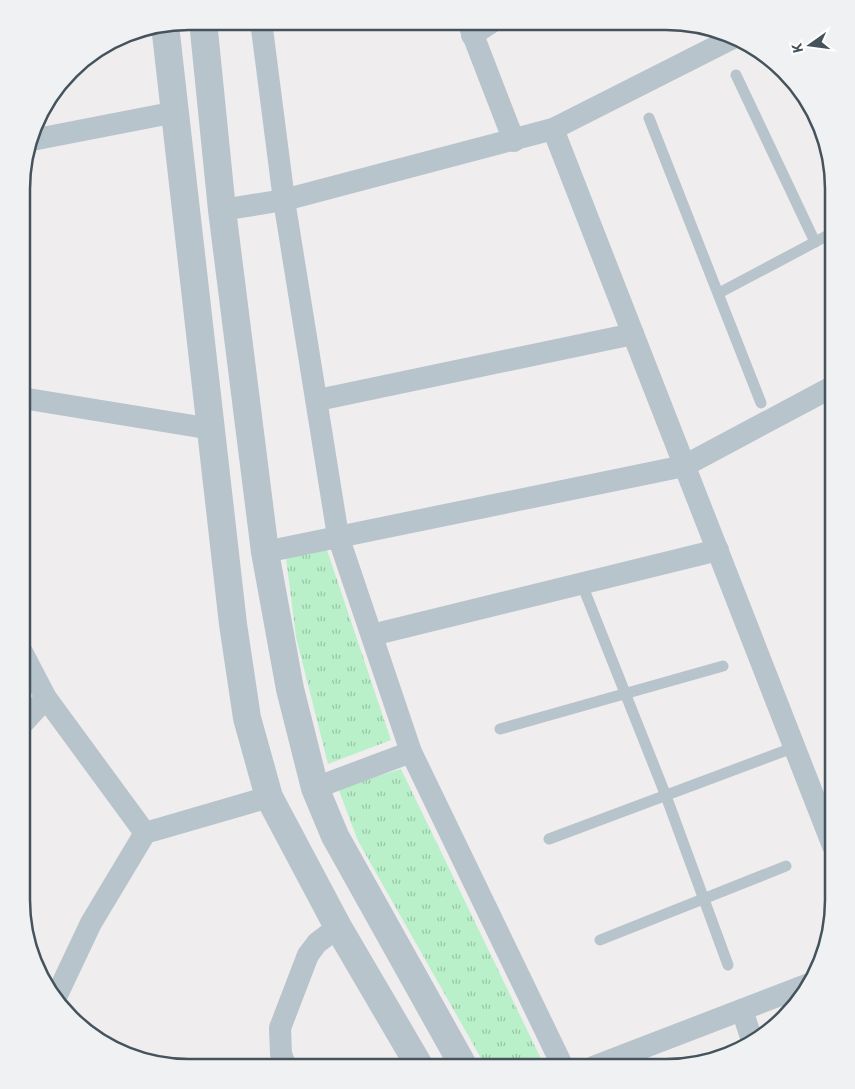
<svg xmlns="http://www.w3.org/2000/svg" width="855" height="1089" viewBox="0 0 855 1089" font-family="Roboto,sans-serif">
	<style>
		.park { fill: url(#park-tufts) }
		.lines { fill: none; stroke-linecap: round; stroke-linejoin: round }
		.service { stroke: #b8c4cb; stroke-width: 11 }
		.minor { stroke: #b8c4cb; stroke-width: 22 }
		.tertiary { stroke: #b8c4cb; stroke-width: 28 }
		.rim { fill: none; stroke: #45535c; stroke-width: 2.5 }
	</style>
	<defs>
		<pattern id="park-tufts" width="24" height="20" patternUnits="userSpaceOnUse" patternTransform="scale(1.25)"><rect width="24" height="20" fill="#b9f0c9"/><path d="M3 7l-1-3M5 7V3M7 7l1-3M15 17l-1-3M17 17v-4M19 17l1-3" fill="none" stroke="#98c5a6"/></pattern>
	</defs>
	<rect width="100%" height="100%" fill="#f0edee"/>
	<!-- park -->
	<g class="park">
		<path d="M 327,550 L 391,740 L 328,764 L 296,637 L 286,558 Z"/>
		<path d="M 401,769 L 545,1067 L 486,1067 L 358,841 L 338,788 Z"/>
	</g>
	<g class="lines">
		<!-- service -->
		<g class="service">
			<path d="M 736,75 L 815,242"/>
			<path d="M 649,118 L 761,403"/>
			<path d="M 719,293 L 834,232"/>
			<path d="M 585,592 L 666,796 L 728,965"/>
			<path d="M 500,729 L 723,666"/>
			<path d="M 549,839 L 795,747"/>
			<path d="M 600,940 L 786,866"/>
		</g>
		<!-- minor -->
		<g class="minor">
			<path d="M 261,21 L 284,200 L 338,536 L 411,752 L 563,1067"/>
			<path d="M 468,22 L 514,141"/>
			<path d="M 472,35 L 492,22"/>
			<path d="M 553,129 L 833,846"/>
			<path d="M 32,140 L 176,112"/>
			<path d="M 222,210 L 284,200 L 553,129 L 731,39"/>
			<path d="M 22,398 L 212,429"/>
			<path d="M 318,400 L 633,334"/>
			<path d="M 265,552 L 684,466 L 834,386"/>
			<path d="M 372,635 L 718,550"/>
			<path d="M 22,652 L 46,698 L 145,833"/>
			<path d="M 22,724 L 46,698"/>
			<path d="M 315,788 L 411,752"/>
			<path d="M 56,997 L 91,923 L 145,833 L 269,797"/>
			<path d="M 742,1010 L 753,1043"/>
			<path d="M 286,1067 L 281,1054 L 280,1028 L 308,955 L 317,943 L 338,927"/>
			<path d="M 593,1067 L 809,984"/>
		</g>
		<!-- tertiary -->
		<g class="tertiary">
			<path d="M 203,21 L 222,210 L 265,552 L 290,689 L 315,788 L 335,836 L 464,1067"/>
			<path d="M 165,25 L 233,624 L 247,718 L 269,797 L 338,927 L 420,1067"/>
		</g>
	</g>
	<!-- crop -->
	<path d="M0 0H855V1089H0ZM189 30H666A159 159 0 0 1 825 189V900A159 159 0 0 1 666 1059H189A159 159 0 0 1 30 900V189A159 159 0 0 1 189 30Z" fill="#f0f1f2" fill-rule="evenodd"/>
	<path class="rim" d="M189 30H666A159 159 0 0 1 825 189V900A159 159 0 0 1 666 1059H189A159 159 0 0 1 30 900V189A159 159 0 0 1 189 30Z"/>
	<!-- north arrow -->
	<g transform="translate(810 45) rotate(256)" stroke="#ffffff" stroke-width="4" paint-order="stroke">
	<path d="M0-4L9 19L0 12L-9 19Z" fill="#45535c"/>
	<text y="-8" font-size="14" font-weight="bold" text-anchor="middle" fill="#45535c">K</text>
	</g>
</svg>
